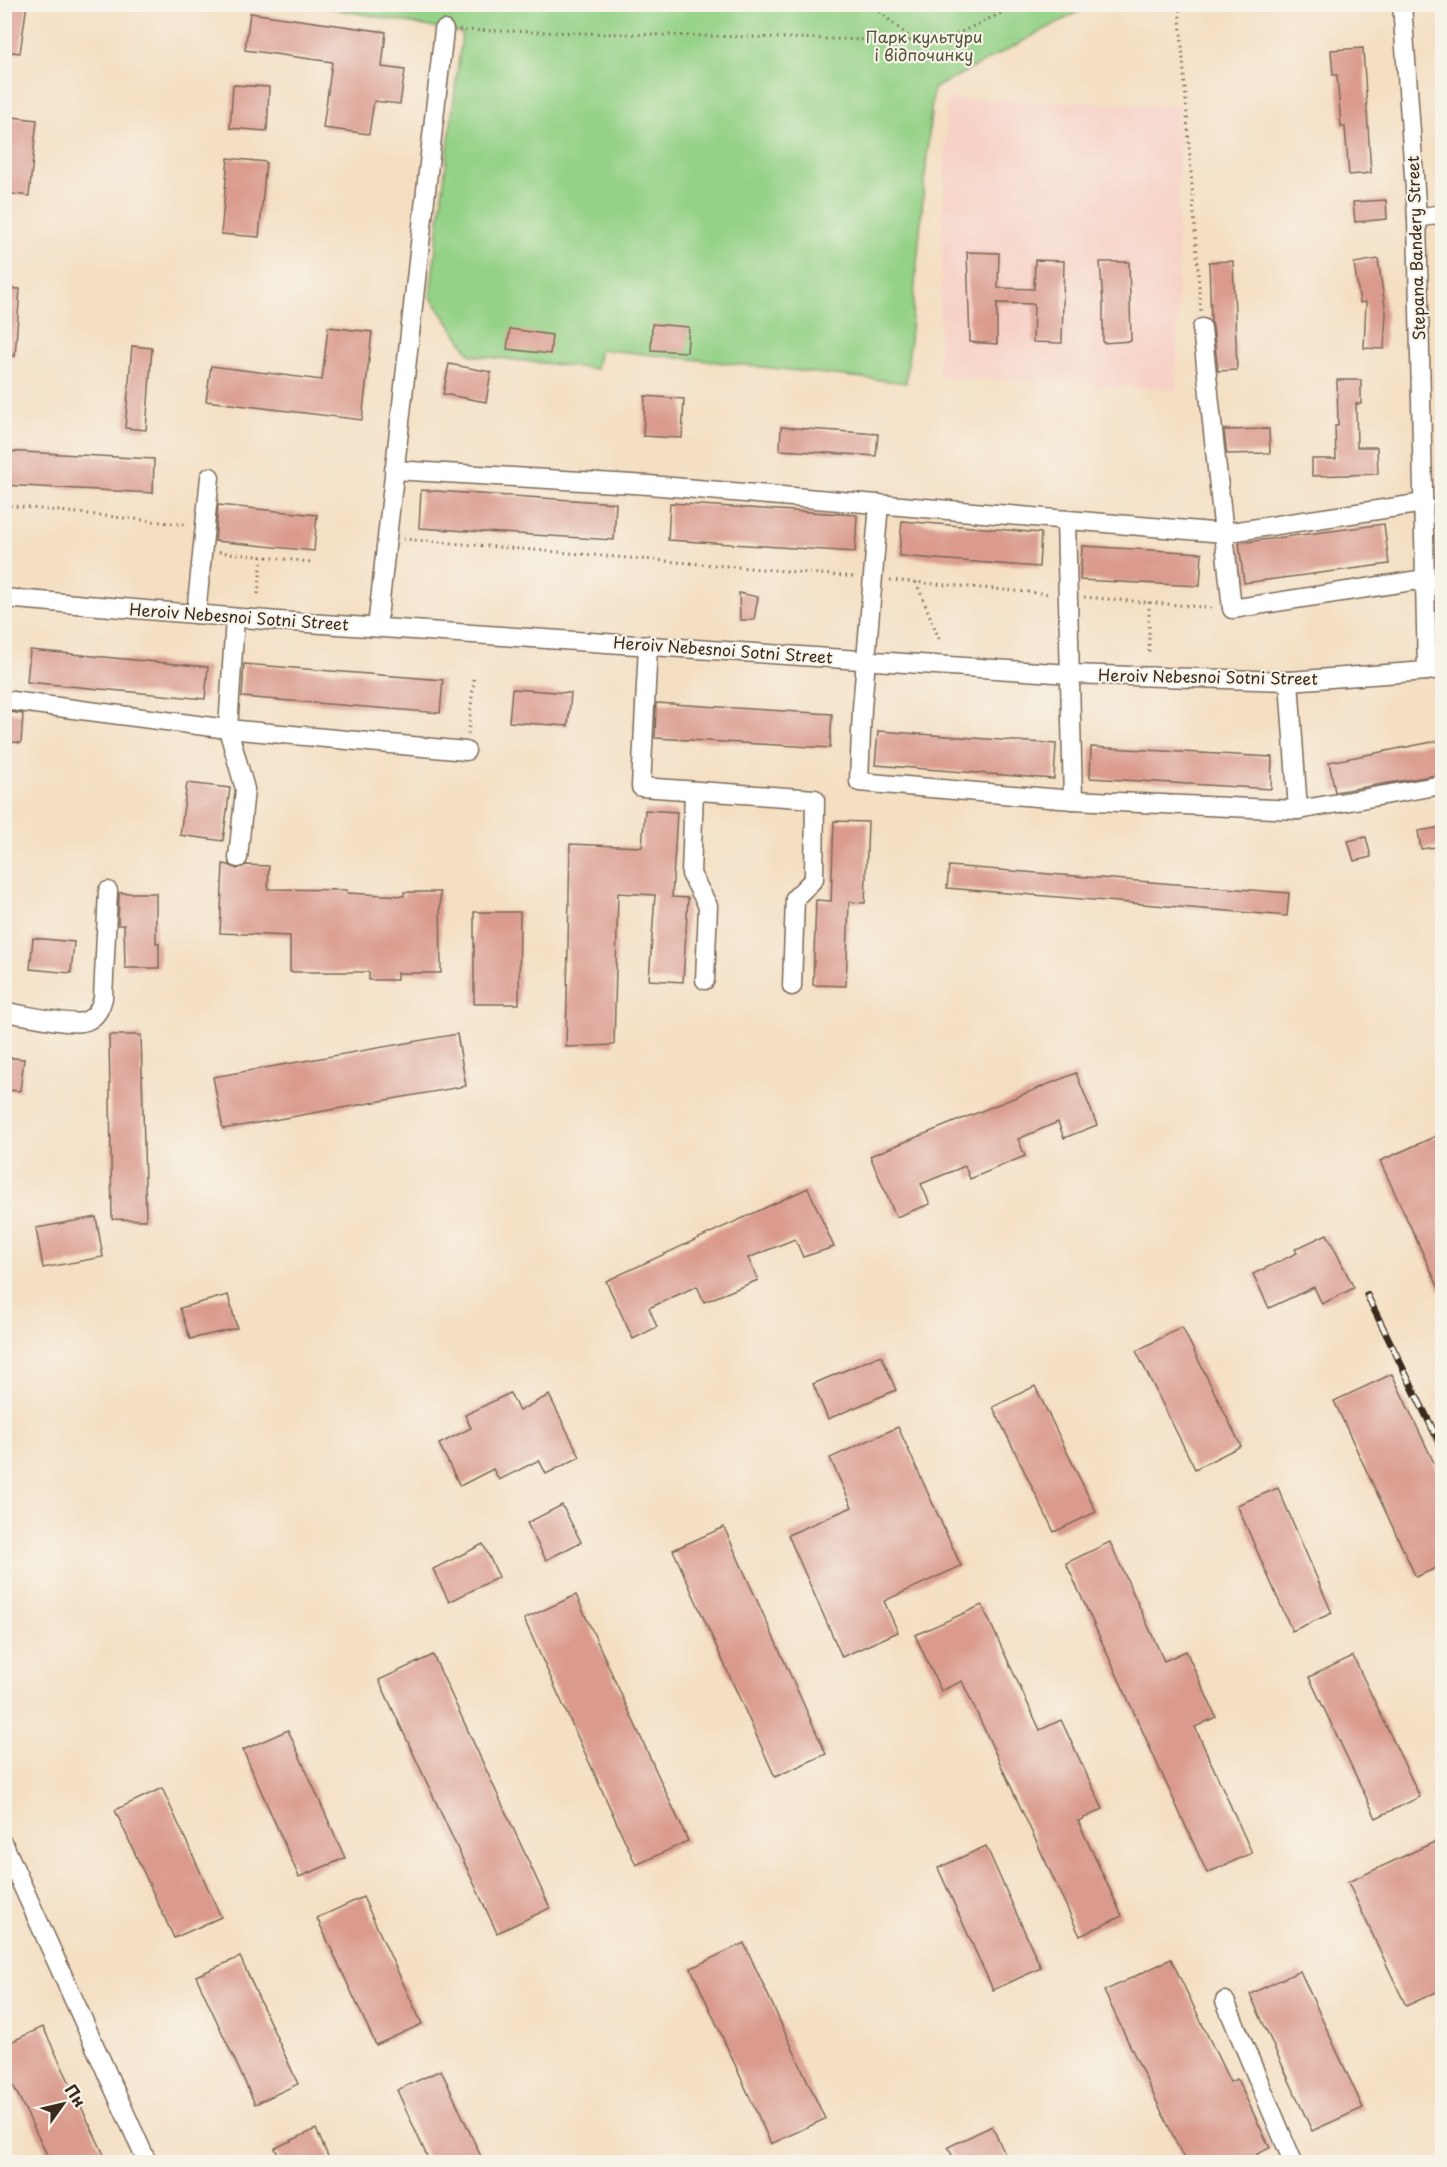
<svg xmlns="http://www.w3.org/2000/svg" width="1447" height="2167" viewBox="0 0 1447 2167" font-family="'Playpen Sans',sans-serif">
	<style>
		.built { fill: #f7d1c6 }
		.green { fill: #94d287; stroke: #687e52; stroke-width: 1.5 }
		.building { fill: #da9b8e }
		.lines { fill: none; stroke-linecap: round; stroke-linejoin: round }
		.minor-casing { stroke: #7c6958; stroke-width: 21 }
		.path { stroke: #7c6958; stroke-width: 3; stroke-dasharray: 1.5 4.5; stroke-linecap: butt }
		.minor { stroke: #fff; stroke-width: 18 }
		.rail-casing { stroke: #3b2a1e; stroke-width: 7 }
		.rail { stroke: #f7f3e8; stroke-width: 4.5; stroke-dasharray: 14; stroke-linecap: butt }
		.labels { text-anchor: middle; stroke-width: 4.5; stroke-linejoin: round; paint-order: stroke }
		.park-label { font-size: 16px; fill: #515438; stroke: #f7f3e8 }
		.street-label { font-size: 16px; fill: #3b2a1e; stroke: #f7f3e8 }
	</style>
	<rect width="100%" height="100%" fill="#f7f3e8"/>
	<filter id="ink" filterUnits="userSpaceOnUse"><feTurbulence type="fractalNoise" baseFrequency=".0167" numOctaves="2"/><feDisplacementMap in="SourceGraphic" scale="12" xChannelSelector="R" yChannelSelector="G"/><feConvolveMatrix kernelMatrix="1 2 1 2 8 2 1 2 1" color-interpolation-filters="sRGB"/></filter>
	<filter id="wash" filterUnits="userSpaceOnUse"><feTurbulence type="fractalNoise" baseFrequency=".008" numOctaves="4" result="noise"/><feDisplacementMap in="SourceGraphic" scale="24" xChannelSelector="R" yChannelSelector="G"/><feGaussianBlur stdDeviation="1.35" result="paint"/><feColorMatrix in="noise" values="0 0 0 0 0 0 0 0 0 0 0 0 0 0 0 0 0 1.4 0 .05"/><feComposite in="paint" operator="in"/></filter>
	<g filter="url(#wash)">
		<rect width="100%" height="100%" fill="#f4dfc3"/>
		<!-- built -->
		<path class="built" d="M 947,99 L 1179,105 L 1177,390 L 938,376 Z"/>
		<!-- green -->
		<path class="green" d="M 315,5 L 1091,5 L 933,89 L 906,383 L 600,349 L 596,369 L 471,355 L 430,296 L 462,33 Z"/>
		<g id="blocks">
			<!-- building -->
			<g class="building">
				<path d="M 4,4 L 27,4 L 20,53 L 4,51 Z"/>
				<path d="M 250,13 L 386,32 L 382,67 L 405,70 L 400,104 L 374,101 L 369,134 L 323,128 L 332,62 L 245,50 Z"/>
				<path d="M 1363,48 L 1371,173 L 1349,175 L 1345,127 L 1341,127 L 1337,75 L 1333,75 L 1331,50 Z"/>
				<path d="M 233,85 L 269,87 L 267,131 L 230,128 Z"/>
				<path d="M 4,116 L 37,120 L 29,196 L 4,193 Z"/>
				<path d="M 228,158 L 266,162 L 259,237 L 221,234 Z"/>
				<path d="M 1386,200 L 1387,219 L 1355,222 L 1353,202 Z"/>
				<path d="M 967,252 L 999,253 L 998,288 L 1034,289 L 1035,260 L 1064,261 L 1062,343 L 1033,342 L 1034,304 L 997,303 L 997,344 L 970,342 Z"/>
				<path d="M 1378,259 L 1386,313 L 1384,349 L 1364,348 L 1366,302 L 1360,303 L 1354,263 Z"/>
				<path d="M 1233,261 L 1237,370 L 1218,371 L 1213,327 L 1211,321 L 1209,262 Z"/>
				<path d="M 1100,262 L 1129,262 L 1131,341 L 1103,343 L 1103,303 Z"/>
				<path d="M 4,288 L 20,289 L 15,356 L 4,356 Z"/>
				<path d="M 652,324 L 689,327 L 687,352 L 651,350 Z"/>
				<path d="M 328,327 L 372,332 L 362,420 L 206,401 L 211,366 L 322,380 Z"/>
				<path d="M 510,329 L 552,335 L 550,354 L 507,349 Z"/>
				<path d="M 132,346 L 152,348 L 146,430 L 125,428 Z"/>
				<path d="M 449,364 L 491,372 L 486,402 L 443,394 Z"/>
				<path d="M 1337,380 L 1361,380 L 1361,404 L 1356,404 L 1357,447 L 1377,447 L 1378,474 L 1312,476 L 1312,459 L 1336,459 L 1335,426 L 1338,426 Z"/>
				<path d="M 645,396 L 684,399 L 682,438 L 643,436 Z"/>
				<path d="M 781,427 L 878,434 L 876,456 L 780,450 Z"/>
				<path d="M 1269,429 L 1270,453 L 1227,454 L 1224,430 Z"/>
				<path d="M 4,451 L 154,459 L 153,493 L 4,485 Z"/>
				<path d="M 421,490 L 616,503 L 614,540 L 419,528 Z"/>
				<path d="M 670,503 L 857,515 L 855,552 L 668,540 Z"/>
				<path d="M 218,505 L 317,515 L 314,551 L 215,541 Z"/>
				<path d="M 902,521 L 1041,533 L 1039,567 L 899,556 Z"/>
				<path d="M 1384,524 L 1389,564 L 1244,583 L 1239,543 Z"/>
				<path d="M 1082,546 L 1202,553 L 1200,586 L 1080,580 Z"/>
				<path d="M 739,593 L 758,597 L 754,620 L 740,620 Z"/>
				<path d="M 30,650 L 208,667 L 205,699 L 27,682 Z"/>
				<path d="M 244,664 L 443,680 L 440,713 L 242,697 Z"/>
				<path d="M 512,689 L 571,693 L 568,726 L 509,722 Z"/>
				<path d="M 656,703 L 832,714 L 830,748 L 655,738 Z"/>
				<path d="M 4,711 L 23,714 L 21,743 L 4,741 Z"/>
				<path d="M 878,731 L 1056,744 L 1054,779 L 875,765 Z"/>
				<path d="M 1443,740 L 1443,774 L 1335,792 L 1329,762 Z"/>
				<path d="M 1091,747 L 1272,757 L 1271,789 L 1090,778 Z"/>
				<path d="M 187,783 L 230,788 L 223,841 L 180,835 Z"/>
				<path d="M 645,810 L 677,812 L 672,897 L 688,898 L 683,982 L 649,980 L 655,895 L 618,893 L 614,1045 L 566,1047 L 570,844 L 642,847 Z"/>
				<path d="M 834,821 L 868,822 L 865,903 L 849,902 L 846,986 L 813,985 L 816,900 L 831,901 Z"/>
				<path d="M 1443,827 L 1443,846 L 1421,849 L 1418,831 Z"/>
				<path d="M 1366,837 L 1371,857 L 1354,861 L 1348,841 Z"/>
				<path d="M 223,864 L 229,865 L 237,869 L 246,865 L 269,866 L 268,889 L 347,890 L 347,893 L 404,896 L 404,892 L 440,892 L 441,973 L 397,973 L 397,980 L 369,980 L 369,972 L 290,972 L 290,936 L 220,933 Z"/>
				<path d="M 949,866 L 1289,893 L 1287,916 L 947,888 Z"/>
				<path d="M 119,893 L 156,893 L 156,943 L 159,943 L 159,968 L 125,968 L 124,925 L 118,925 Z"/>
				<path d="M 474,912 L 520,912 L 519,1004 L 474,1004 Z"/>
				<path d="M 33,938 L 74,942 L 71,973 L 30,969 Z"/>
				<path d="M 457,1034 L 466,1086 L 223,1129 L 213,1077 Z"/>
				<path d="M 109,1035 L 141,1035 L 146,1220 L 112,1219 Z"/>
				<path d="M 4,1057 L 24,1059 L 20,1091 L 4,1090 Z"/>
				<path d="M 1076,1073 L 1097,1125 L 1064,1138 L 1058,1122 L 1018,1139 L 1025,1156 L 970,1179 L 965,1166 L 921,1184 L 930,1204 L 896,1217 L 870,1156 Z"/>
				<path d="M 1443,1133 L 1443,1297 L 1380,1161 Z"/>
				<path d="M 808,1188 L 834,1247 L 803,1257 L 795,1239 L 748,1258 L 758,1280 L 704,1302 L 697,1286 L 649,1308 L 657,1327 L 633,1339 L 606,1281 Z"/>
				<path d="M 96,1217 L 103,1257 L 43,1268 L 36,1228 Z"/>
				<path d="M 1327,1234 L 1354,1288 L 1322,1304 L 1314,1287 L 1269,1308 L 1253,1274 L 1297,1253 L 1295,1249 Z"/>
				<path d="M 228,1295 L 237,1328 L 190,1339 L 180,1308 Z"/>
				<path d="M 1182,1327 L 1241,1446 L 1195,1469 L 1136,1351 Z"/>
				<path d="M 881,1355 L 896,1390 L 828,1419 L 813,1384 Z"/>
				<path d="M 1392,1374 L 1443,1482 L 1443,1565 L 1416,1577 L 1334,1401 Z"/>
				<path d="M 1035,1386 L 1096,1512 L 1054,1532 L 993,1407 Z"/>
				<path d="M 510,1393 L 519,1411 L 549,1395 L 580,1457 L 546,1474 L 539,1460 L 499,1480 L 493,1469 L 460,1486 L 439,1444 L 471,1428 L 465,1415 Z"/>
				<path d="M 898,1427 L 961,1566 L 884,1601 L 898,1632 L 842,1657 L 788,1535 L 852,1507 L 830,1458 Z"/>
				<path d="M 1278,1488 L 1332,1613 L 1292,1631 L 1237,1505 Z"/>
				<path d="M 562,1505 L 581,1542 L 546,1560 L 527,1523 Z"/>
				<path d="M 724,1527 L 826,1754 L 775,1777 L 673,1550 Z"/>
				<path d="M 1110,1542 L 1164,1661 L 1186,1651 L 1216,1717 L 1195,1727 L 1252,1853 L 1207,1873 L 1066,1563 Z"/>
				<path d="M 483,1544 L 499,1577 L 449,1602 L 433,1569 Z"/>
				<path d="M 576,1595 L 688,1841 L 636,1865 L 524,1619 Z"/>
				<path d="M 982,1605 L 1040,1730 L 1061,1720 L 1103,1809 L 1078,1821 L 1122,1916 L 1080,1936 L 962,1681 L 941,1691 L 915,1635 Z"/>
				<path d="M 433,1655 L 550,1908 L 497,1933 L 379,1680 Z"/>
				<path d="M 1353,1656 L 1420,1797 L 1376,1818 L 1309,1677 Z"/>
				<path d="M 288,1730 L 345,1858 L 299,1877 L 243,1750 Z"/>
				<path d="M 162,1788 L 221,1917 L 174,1938 L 115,1810 Z"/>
				<path d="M 1443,1838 L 1443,1989 L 1406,2006 L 1348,1882 Z"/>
				<path d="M 986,1846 L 1041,1968 L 993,1990 L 938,1868 Z"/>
				<path d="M 363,1897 L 422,2024 L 376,2045 L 317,1918 Z"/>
				<path d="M 744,1943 L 825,2119 L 771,2144 L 691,1968 Z"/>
				<path d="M 240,1957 L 298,2084 L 255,2104 L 196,1976 Z"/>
				<path d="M 1171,1959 L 1230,2082 L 1237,2079 L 1270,2148 L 1257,2154 L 1261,2163 L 1186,2163 L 1104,1991 Z"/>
				<path d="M 1300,1971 L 1363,2108 L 1312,2131 L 1250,1994 Z"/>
				<path d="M 43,2027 L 108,2163 L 51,2163 L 4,2066 L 4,2045 Z"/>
				<path d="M 441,2070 L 484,2163 L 430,2163 L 397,2090 Z"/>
				<path d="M 992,2126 L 1009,2163 L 956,2163 L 948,2147 Z"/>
				<path d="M 316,2129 L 331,2163 L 282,2163 L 275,2148 Z"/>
			</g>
		</g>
	</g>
	<g filter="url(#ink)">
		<use href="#blocks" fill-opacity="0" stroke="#7c6958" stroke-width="1.5"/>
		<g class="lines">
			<defs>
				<g id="minor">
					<path d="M 1402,4 L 1417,218 L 1427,671"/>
					<path d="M 1417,218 L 1442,214"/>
					<path d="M 1202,328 L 1232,609 L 1425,579"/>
					<path d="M 394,470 L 649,485 L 1224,533 L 1424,503"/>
					<path d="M 879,504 L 862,708 L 859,782 L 1073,800 L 1298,810 L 1442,785"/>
					<path d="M 1066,520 L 1073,800"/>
					<path d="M 4,598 L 278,621 L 1070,674 L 1289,681 L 1427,671 L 1442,668"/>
					<path d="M 196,614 L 210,477"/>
					<path d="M 235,618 L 228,729 L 245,789 L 238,858"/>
					<path d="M 377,627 L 444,30"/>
					<path d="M 648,645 L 641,787 L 815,799 L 814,879 L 795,898 L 792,986"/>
					<path d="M 1289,681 L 1298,810"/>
					<path d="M 4,700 L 228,729 L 466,751"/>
					<path d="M 694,791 L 691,874 L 708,906 L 705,980"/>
					<path d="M 4,1012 C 22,1014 67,1025 82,1022 C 94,1020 100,1010 103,998 L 108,891"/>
					<path d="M 4,1845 L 147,2162"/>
					<path d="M 1225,2001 L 1293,2162"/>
				</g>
			</defs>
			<!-- minor casing -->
			<use href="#minor" class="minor-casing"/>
			<!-- path -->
			<g class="path">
				<path d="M 870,4 L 912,39"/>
				<path d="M 1179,4 L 1201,312"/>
				<path d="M 447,15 L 449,4"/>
				<path d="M 459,30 L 913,41 L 948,38 L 1021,4"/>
				<path d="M 4,505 L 189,525"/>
				<path d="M 403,539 L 857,577"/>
				<path d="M 219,552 L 312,562"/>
				<path d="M 890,580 L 1051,594"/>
				<path d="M 916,582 L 940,641"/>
				<path d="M 258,594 L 262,557"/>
				<path d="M 1084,597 L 1215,608"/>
				<path d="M 1149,602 L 1149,653"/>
				<path d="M 468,734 L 474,679"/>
			</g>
			<!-- minor -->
			<use href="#minor" class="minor"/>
			<defs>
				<path id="rail" d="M 1367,1295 L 1442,1448"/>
			</defs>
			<!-- rail casing -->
			<use href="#rail" class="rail-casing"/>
			<!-- rail -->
			<use href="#rail" class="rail"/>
		</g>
	</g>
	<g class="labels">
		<!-- park labels -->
		<g class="park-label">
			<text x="924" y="43">Парк культури<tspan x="924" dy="18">і відпочинку</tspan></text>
		</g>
		<!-- street labels -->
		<g class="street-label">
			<text transform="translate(1416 248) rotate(-92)" y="6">Stepana Bandery Street</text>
			<text transform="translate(239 617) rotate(4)" y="6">Heroiv Nebesnoi Sotni Street</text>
			<text transform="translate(723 650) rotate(4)" y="6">Heroiv Nebesnoi Sotni Street</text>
			<text transform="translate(1208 677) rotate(1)" y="6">Heroiv Nebesnoi Sotni Street</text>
		</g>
	</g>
	<!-- margin -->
	<rect width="1447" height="2167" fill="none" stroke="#f7f3e8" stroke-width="24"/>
	<!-- north arrow -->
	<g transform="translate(63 2104) rotate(56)" stroke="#f7f3e8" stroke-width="4.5" paint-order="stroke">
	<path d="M0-4.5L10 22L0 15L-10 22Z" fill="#3b2a1e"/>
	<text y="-9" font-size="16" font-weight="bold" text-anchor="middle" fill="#3b2a1e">Пн</text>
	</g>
</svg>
